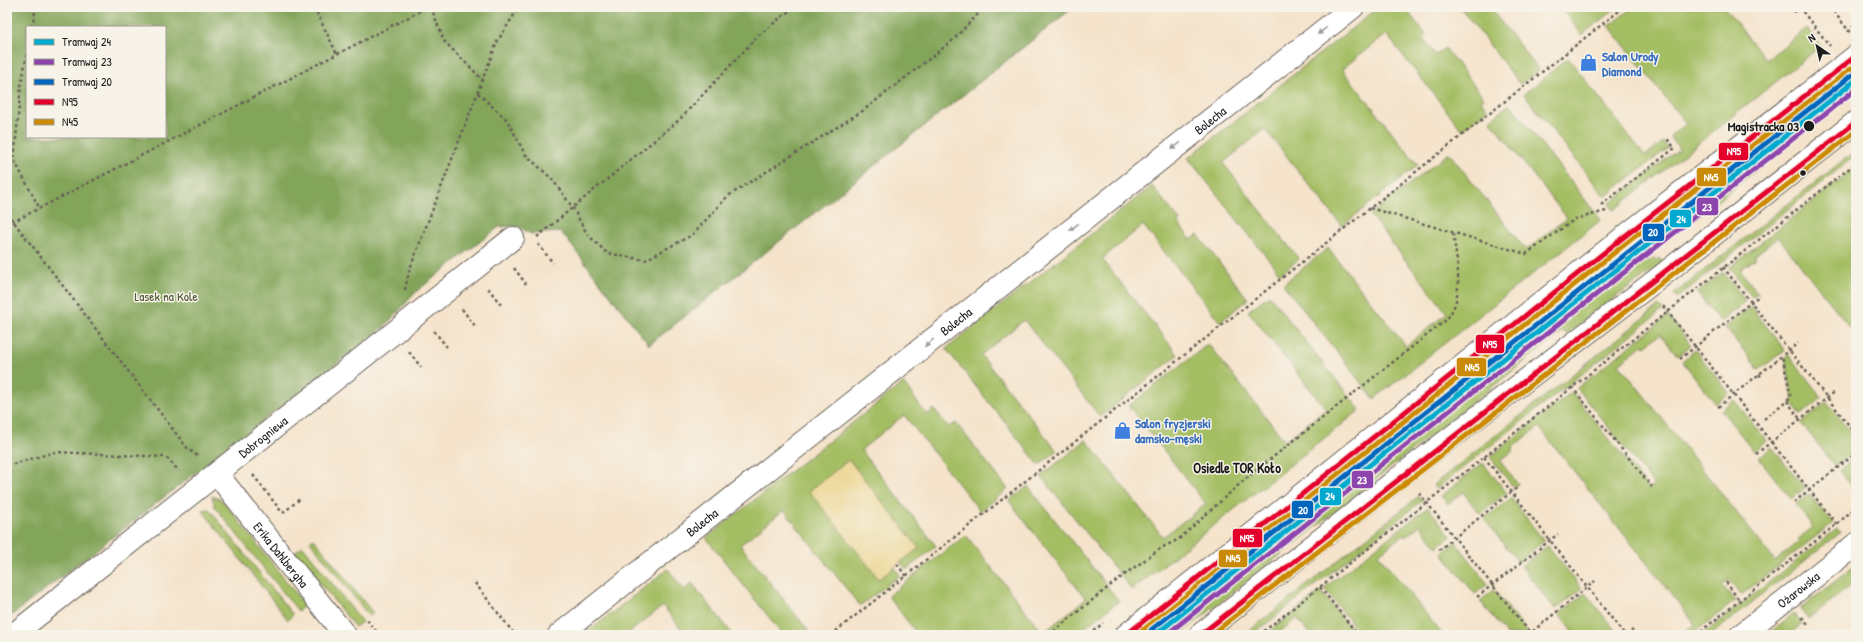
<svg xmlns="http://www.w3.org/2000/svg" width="1863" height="642" viewBox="0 0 1863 642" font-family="'Patrick Hand',sans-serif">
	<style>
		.green { fill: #a4be64; stroke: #606d40 }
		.forest { fill: #83a55a; stroke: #50603b; fill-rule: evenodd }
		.sand { fill: #eeda9e; stroke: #857b5d }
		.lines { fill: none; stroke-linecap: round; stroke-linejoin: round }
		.minor-casing { stroke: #686259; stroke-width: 24 }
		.tertiary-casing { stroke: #686259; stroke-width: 24 }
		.path { stroke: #686259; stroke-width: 2.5; stroke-dasharray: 3 3; stroke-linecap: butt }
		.minor { stroke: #fff; stroke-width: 22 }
		.tertiary { stroke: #fff; stroke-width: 22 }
		.bus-1-casing { stroke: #f7f3e8; stroke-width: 8 }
		.bus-2-casing { stroke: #f7f3e8; stroke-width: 8 }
		.bus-1 { stroke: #e4002b; stroke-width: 5 }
		.bus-2 { stroke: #cb8a06; stroke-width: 5 }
		.tram-1-casing { stroke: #f7f3e8; stroke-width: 8 }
		.tram-2-casing { stroke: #f7f3e8; stroke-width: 8 }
		.tram-3-casing { stroke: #f7f3e8; stroke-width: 8 }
		.tram-1 { stroke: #00a9ce; stroke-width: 5 }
		.tram-2 { stroke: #8e44ad; stroke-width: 5 }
		.tram-3 { stroke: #0065bd; stroke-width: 5 }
		.oneway { fill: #999 }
		.stop-dot { fill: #1c1c1c; stroke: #f7f3e8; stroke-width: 1.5 }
		.labels { text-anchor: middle; stroke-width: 3; stroke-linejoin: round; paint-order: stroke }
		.shop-label { font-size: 13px; font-weight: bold; fill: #366cbe; stroke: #f7f3e8; text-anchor: start }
		.street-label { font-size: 13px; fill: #1c1c1c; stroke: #f7f3e8 }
		.stop-label { font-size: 13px; font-weight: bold; fill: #1c1c1c; stroke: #f7f3e8; text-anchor: end }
		.park-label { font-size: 13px; fill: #4c5535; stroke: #f7f3e8 }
		.neighbourhood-label { font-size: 14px; font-weight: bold; fill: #1c1c1c; stroke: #f7f3e8 }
		.line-badge { stroke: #f7f3e8; stroke-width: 1.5 }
		.badge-label { font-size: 11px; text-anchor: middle; font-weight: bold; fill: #fff }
	</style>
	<rect width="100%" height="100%" fill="#f7f3e8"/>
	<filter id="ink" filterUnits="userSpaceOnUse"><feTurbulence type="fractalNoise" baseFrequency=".025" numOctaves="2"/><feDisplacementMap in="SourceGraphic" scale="8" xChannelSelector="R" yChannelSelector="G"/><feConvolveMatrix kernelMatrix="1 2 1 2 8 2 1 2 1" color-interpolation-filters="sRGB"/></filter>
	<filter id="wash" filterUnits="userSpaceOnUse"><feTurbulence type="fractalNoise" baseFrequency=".012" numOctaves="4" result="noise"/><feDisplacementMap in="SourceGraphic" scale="16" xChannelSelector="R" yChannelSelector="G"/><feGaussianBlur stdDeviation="0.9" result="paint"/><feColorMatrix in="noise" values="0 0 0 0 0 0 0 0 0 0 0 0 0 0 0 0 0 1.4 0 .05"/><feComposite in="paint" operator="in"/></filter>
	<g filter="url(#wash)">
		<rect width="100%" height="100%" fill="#f5e3cb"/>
		<!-- green -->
		<g class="green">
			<path d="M 1379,7 L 1404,7 L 1427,36 L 1423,39 L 1436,55 L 1445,48 L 1484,98 L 1481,101 L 1488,110 L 1462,130 L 1386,34 L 1342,69 L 1418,165 L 1342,226 L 1265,129 L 1223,163 L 1299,259 L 1280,274 L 1188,158 Z"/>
			<path d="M 1460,7 L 1489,7 L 1539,70 L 1520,84 Z"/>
			<path d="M 1560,7 L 1617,7 L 1582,35 Z"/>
			<path d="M 1633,7 L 1724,7 L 1766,60 L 1807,28 L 1821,46 L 1614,210 L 1609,204 L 1679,149 L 1670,136 L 1686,124 L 1609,26 Z"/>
			<path d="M 1568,58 L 1645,156 L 1663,142 L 1668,148 L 1605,197 L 1524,94 Z"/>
			<path d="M 1830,87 L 1834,91 L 1829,94 L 1831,96 L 1830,97 L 1836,106 L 1677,233 L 1670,224 L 1664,228 L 1662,226 L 1659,228 L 1656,224 Z"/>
			<path d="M 1510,104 L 1601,220 L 1374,399 L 1283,284 L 1328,248 L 1406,346 L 1447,313 L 1370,215 L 1449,153 L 1526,250 L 1567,218 L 1490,120 Z"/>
			<path d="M 1856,150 L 1856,155 L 1677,298 L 1674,294 Z"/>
			<path d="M 1856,167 L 1856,335 L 1778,237 L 1754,256 L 1756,258 L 1740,270 L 1758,293 L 1752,297 L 1729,268 Z"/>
			<path d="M 1152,186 L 1180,221 L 1178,223 L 1191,240 L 1198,235 L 1248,299 L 1220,322 L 1143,225 L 1102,259 L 1178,355 L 1100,417 L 1024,320 L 981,355 L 1057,451 L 1039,465 L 946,349 Z"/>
			<path d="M 1642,235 L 1645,239 L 1642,242 L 1644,244 L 1638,249 L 1648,262 L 1654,258 L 1656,261 L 1660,258 L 1664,263 L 1583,320 L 1583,322 L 1566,334 L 1563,331 L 1179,635 L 1151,635 L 1555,314 L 1553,310 L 1571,294 L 1573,296 Z"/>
			<path d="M 1723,272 L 1746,301 L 1720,322 L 1697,293 Z"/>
			<path d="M 1269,295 L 1360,410 L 1132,590 L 1041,476 L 1086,440 L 1163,537 L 1206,504 L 1129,406 L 1208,344 L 1285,441 L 1326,409 L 1248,311 Z"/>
			<path d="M 1659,306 L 1663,310 L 1436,489 L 1433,485 Z"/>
			<path d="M 1751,307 L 1785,350 L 1759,370 L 1725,327 Z"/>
			<path d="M 1668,316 L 1691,345 L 1678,356 L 1660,334 L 1645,346 L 1643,344 L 1619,364 L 1775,561 L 1799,541 L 1798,539 L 1813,527 L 1796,504 L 1809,494 L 1833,523 L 1741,595 L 1729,580 L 1722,585 L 1735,601 L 1691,635 L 1681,635 L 1695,624 L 1539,427 L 1512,448 L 1514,450 L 1500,461 L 1518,484 L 1513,487 L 1490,457 L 1572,392 L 1649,489 L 1654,485 L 1577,388 Z"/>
			<path d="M 1695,350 L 1729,393 L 1716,404 L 1682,361 Z"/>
			<path d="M 1788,354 L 1822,398 L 1801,415 L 1791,402 L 1793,399 L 1785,357 Z"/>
			<path d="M 903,383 L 927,415 L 934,409 L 949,427 L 956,423 L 1008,489 L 980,511 L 904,415 L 861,450 L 936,546 L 907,570 L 900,562 L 918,547 L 849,460 L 878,579 L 894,567 L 900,575 L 860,606 L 784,510 L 740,545 L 812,635 L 783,635 L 706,538 Z"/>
			<path d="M 1734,400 L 1767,441 L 1754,451 L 1721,410 Z"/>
			<path d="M 1827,402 L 1856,439 L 1856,449 L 1835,466 L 1801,423 Z"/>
			<path d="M 1772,447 L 1805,488 L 1791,499 L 1759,458 Z"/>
			<path d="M 1856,456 L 1856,492 L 1839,470 Z"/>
			<path d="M 1483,463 L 1507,493 L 1480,514 L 1463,492 L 1448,504 L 1441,496 Z"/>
			<path d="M 1028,486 L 1119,601 L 1075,635 L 918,635 L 888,596 L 966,535 L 1043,633 L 1086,599 L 1009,501 Z"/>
			<path d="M 212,496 L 223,501 L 305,605 L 298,611 L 215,507 Z"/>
			<path d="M 1419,496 L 1423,500 L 1252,635 L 1244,635 Z"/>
			<path d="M 1511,498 L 1544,541 L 1518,562 L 1484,519 Z"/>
			<path d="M 1428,507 L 1451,536 L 1437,547 L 1420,525 L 1405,537 L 1403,535 L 1378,554 L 1443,635 L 1361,635 L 1324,588 Z"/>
			<path d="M 209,509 L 293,615 L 288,620 L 202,510 Z"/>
			<path d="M 1837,529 L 1840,533 L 1711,635 L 1702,635 Z"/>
			<path d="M 313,538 L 373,613 L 369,616 L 310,541 Z"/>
			<path d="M 1456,542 L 1488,584 L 1475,594 L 1442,553 Z"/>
			<path d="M 303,546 L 362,622 L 355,627 L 295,552 Z"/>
			<path d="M 1548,546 L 1582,589 L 1555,609 L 1521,566 Z"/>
			<path d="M 1856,565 L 1856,582 L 1808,619 L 1800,609 Z"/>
			<path d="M 668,569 L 684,590 L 692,583 L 733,635 L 686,635 L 663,606 L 626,635 L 584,635 Z"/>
			<path d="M 1494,590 L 1527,632 L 1523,635 L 1507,635 L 1480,601 Z"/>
			<path d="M 1321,591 L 1356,635 L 1310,635 L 1297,618 L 1276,635 L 1265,635 Z"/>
			<path d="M 1585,593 L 1619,635 L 1566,635 L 1572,630 L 1559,614 Z"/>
			<path d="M 1794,613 L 1802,624 L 1788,635 L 1767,635 Z"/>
		</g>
		<!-- forest -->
		<path class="forest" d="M 7,7 L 1074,7 L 649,345 L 561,232 L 531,234 L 517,226 L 499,227 L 418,290 L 384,327 L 7,619 ZM 27,27 L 165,27 L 165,137 L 27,137 Z"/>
		<!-- sand -->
		<path class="sand" d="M 849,460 L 919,548 L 879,579 L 809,491 Z"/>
	</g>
	<g filter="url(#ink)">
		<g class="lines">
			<defs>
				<g id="minor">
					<path id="s1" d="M 217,474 L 345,635"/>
					<path id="s2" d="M 13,635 L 513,238"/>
					<path id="s3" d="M 559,635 L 1353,7"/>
					<path id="s4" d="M 1741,635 L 1856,544"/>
				</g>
				<g id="tertiary">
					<path d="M 1126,635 L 1625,236 L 1856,56"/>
					<path d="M 1200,635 L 1410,469 L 1655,281 L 1856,122"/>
				</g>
			</defs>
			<!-- minor casing -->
			<use href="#minor" class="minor-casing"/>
			<!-- tertiary casing -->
			<use href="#tertiary" class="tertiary-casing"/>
			<!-- path -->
			<g class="path">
				<path d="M 314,7 L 337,54"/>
				<path d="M 431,7 L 444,41 L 483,80"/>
				<path d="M 1799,7 L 1830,46"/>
				<path d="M 1830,7 L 1849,31"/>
				<path d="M 1794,12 L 1800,8"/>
				<path d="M 32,27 L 36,7"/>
				<path d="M 1848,32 L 1856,24"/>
				<path d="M 27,54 L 21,85 L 14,160 L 40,209"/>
				<path d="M 478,93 L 507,120 L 525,154 L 552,179 L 573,208 L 587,234 L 607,253 L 645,260 L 692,235 L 728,196 L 864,110 L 952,41 L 980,12 L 982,7"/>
				<path d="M 1601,205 L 1675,148 L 1667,139"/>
				<path d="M 1370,208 L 1526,254 L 1575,219 L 1606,211"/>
				<path d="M 7,213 L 188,449 L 199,457"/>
				<path d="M 7,225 L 428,7"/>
				<path d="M 537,237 L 679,120 L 758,36 L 794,7"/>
				<path d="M 538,244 L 553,263"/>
				<path d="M 1723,267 L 1856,434"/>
				<path d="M 514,268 L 526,284"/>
				<path d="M 488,288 L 501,305"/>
				<path d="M 405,290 L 409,271 L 497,42 L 519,7"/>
				<path d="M 1663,306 L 1838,526"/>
				<path d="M 462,309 L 475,326"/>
				<path d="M 434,331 L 447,347"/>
				<path d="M 409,352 L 421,367"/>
				<path d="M 1680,359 L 1760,295"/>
				<path d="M 1759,374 L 1762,378"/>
				<path d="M 1572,387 L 1652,487"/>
				<path d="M 1787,401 L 1800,419"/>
				<path d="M 1718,407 L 1798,343"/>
				<path d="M 1764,419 L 1791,397 L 1782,355"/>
				<path d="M 1756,454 L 1836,391"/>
				<path d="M 1484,457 L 1625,635"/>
				<path d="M 7,466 L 55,452 L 166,457 L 179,471"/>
				<path d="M 253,475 L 281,511"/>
				<path d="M 1419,493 L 1532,635"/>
				<path d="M 1794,502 L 1856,453"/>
				<path d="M 283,513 L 301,498"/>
				<path d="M 1439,550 L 1519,486"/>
				<path d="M 897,564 L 906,576"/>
				<path d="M 1726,582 L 1739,600"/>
				<path d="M 475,583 L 515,635"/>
				<path d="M 1320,587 L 1358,635"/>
				<path d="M 1477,597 L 1558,534"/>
				<path d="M 1802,617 L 1808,624"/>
				<path d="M 367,620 L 379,635"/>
				<path d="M 831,635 L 1624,7"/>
				<path d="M 1049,635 L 1116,581 L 1161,548 L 1179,539 L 1243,481 L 1446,320 C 1466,297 1456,259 1453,232"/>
				<path d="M 1089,635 L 1103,623"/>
				<path d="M 1259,635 L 1856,163"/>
				<path d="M 1528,635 L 1595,581"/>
				<path d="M 1626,635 L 1633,630"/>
				<path d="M 1696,635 L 1837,524 L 1856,507"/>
			</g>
			<!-- minor -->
			<use href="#minor" class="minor"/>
			<!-- tertiary -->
			<use href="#tertiary" class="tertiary"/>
			<defs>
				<g id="bus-1">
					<path d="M 1126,635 L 1625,236 L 1856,56"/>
					<path d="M 1200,635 C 1418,463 1638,294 1856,122"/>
				</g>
				<g id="bus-2">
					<path d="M 1137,635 L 1629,241 L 1856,65"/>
					<path d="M 1211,635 C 1425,466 1642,300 1856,131"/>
				</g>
			</defs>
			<!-- bus-1 casing -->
			<use href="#bus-1" class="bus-1-casing"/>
			<!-- bus-2 casing -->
			<use href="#bus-2" class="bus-2-casing"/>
			<!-- bus-1 -->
			<use href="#bus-1" class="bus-1"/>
			<!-- bus-2 -->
			<use href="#bus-2" class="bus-2"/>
			<defs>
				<path id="tram-1" d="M 1155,635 L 1856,80"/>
				<path id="tram-2" d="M 1166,635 L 1856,89"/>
				<path id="tram-3" d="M 1151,630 L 1852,75"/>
			</defs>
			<!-- tram-1 casing -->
			<use href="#tram-1" class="tram-1-casing"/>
			<!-- tram-2 casing -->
			<use href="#tram-2" class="tram-2-casing"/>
			<!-- tram-3 casing -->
			<use href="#tram-3" class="tram-3-casing"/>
			<!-- tram-1 -->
			<use href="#tram-1" class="tram-1"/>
			<!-- tram-2 -->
			<use href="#tram-2" class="tram-2"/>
			<!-- tram-3 -->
			<use href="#tram-3" class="tram-3"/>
		</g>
		<!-- one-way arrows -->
		<defs><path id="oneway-solid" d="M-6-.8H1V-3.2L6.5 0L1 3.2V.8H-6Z"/></defs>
		<g class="oneway">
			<use href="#oneway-solid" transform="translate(1322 31) rotate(142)"/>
			<use href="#oneway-solid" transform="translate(1176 146) rotate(142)"/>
			<use href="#oneway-solid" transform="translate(1074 227) rotate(142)"/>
			<use href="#oneway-solid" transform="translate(929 343) rotate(141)"/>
		</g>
	</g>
	<!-- icons -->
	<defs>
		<symbol id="shop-bare" viewBox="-9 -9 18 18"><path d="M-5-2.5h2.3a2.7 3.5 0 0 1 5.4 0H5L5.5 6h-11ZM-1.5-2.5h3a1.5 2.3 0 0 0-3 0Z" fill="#3f7fe0" stroke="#f7f3e8" stroke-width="2.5" paint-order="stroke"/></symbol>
	</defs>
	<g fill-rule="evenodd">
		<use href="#shop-bare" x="1576" y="50" width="25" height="25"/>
		<use href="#shop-bare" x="1110" y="418" width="25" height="25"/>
	</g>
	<!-- markers -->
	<g class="stop-dot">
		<circle cx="1809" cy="126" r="6"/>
		<circle cx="1803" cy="173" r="3.5"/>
	</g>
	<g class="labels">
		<!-- shop labels -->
		<g class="shop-label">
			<text x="1602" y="61">Salon Urody<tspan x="1602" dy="15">Diamond</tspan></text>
			<text x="1135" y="428">Salon fryzjerski<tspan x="1135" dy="15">damsko-męski</tspan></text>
		</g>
		<!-- street labels -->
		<g class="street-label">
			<text dy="5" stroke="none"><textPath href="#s3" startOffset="830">Bolecha</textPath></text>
			<text dy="5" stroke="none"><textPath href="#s3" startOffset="506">Bolecha</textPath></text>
			<text dy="5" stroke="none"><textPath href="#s2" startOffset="319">Dobrogniewa</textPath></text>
			<text dy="5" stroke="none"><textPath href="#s3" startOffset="182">Bolecha</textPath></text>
			<text dy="5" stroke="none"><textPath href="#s1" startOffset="103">Erika Dahlbergha</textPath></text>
			<text dy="5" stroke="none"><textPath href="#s4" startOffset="73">Ożarowska</textPath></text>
		</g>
		<!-- stop labels -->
		<g class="stop-label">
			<text x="1799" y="131">Magistracka 03</text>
		</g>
		<!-- park labels -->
		<g class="park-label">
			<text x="166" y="301">Lasek na Kole</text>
		</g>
		<!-- neighbourhood labels -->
		<g class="neighbourhood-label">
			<text x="1237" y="473">Osiedle TOR Koło</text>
		</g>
	</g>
	<g class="line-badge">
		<rect x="1718" y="142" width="31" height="19" rx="4" fill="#e4002b"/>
		<rect x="1696" y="167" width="31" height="20" rx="4" fill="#cb8a06"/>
		<rect x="1696" y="197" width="23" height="19" rx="4" fill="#8e44ad"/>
		<rect x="1669" y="209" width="23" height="19" rx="4" fill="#00a9ce"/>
		<rect x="1642" y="223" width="23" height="19" rx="4" fill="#0065bd"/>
		<rect x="1475" y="334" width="30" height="20" rx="4" fill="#e4002b"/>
		<rect x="1456" y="357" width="31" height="20" rx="4" fill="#cb8a06"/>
		<rect x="1351" y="470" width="23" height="19" rx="4" fill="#8e44ad"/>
		<rect x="1319" y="487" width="23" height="19" rx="4" fill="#00a9ce"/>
		<rect x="1291" y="500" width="23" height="19" rx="4" fill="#0065bd"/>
		<rect x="1232" y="528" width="31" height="20" rx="4" fill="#e4002b"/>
		<rect x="1218" y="549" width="30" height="19" rx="4" fill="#cb8a06"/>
	</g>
	<g class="badge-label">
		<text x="1734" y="155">N95</text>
		<text x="1711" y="181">N45</text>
		<text x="1707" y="211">23</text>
		<text x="1681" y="223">24</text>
		<text x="1653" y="236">20</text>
		<text x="1490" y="348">N95</text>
		<text x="1472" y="371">N45</text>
		<text x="1362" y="484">23</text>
		<text x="1330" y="500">24</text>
		<text x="1303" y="514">20</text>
		<text x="1247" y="542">N95</text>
		<text x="1233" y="562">N45</text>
	</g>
	<!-- margin -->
	<rect width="1863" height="642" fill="none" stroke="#f7f3e8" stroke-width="24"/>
	<!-- legend -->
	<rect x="26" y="26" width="140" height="112" fill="#f7f3e8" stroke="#9f9d96"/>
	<rect x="34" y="39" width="20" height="6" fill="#00a9ce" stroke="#9f9d96"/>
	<text x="62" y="46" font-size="12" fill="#1c1c1c">Tramwaj 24</text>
	<rect x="34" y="59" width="20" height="6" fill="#8e44ad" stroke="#9f9d96"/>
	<text x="62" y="66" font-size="12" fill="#1c1c1c">Tramwaj 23</text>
	<rect x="34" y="79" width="20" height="6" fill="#0065bd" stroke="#9f9d96"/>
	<text x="62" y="86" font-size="12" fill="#1c1c1c">Tramwaj 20</text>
	<rect x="34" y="99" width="20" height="6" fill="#e4002b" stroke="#9f9d96"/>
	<text x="62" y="106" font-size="12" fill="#1c1c1c">N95</text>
	<rect x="34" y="119" width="20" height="6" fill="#cb8a06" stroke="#9f9d96"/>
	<text x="62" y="126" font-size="12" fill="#1c1c1c">N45</text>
	<!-- north arrow -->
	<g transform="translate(1817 46) rotate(326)" stroke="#f7f3e8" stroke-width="3" paint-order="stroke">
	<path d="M0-3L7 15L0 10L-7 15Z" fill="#1c1c1c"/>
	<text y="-6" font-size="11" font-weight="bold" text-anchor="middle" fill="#1c1c1c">N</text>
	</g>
</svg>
